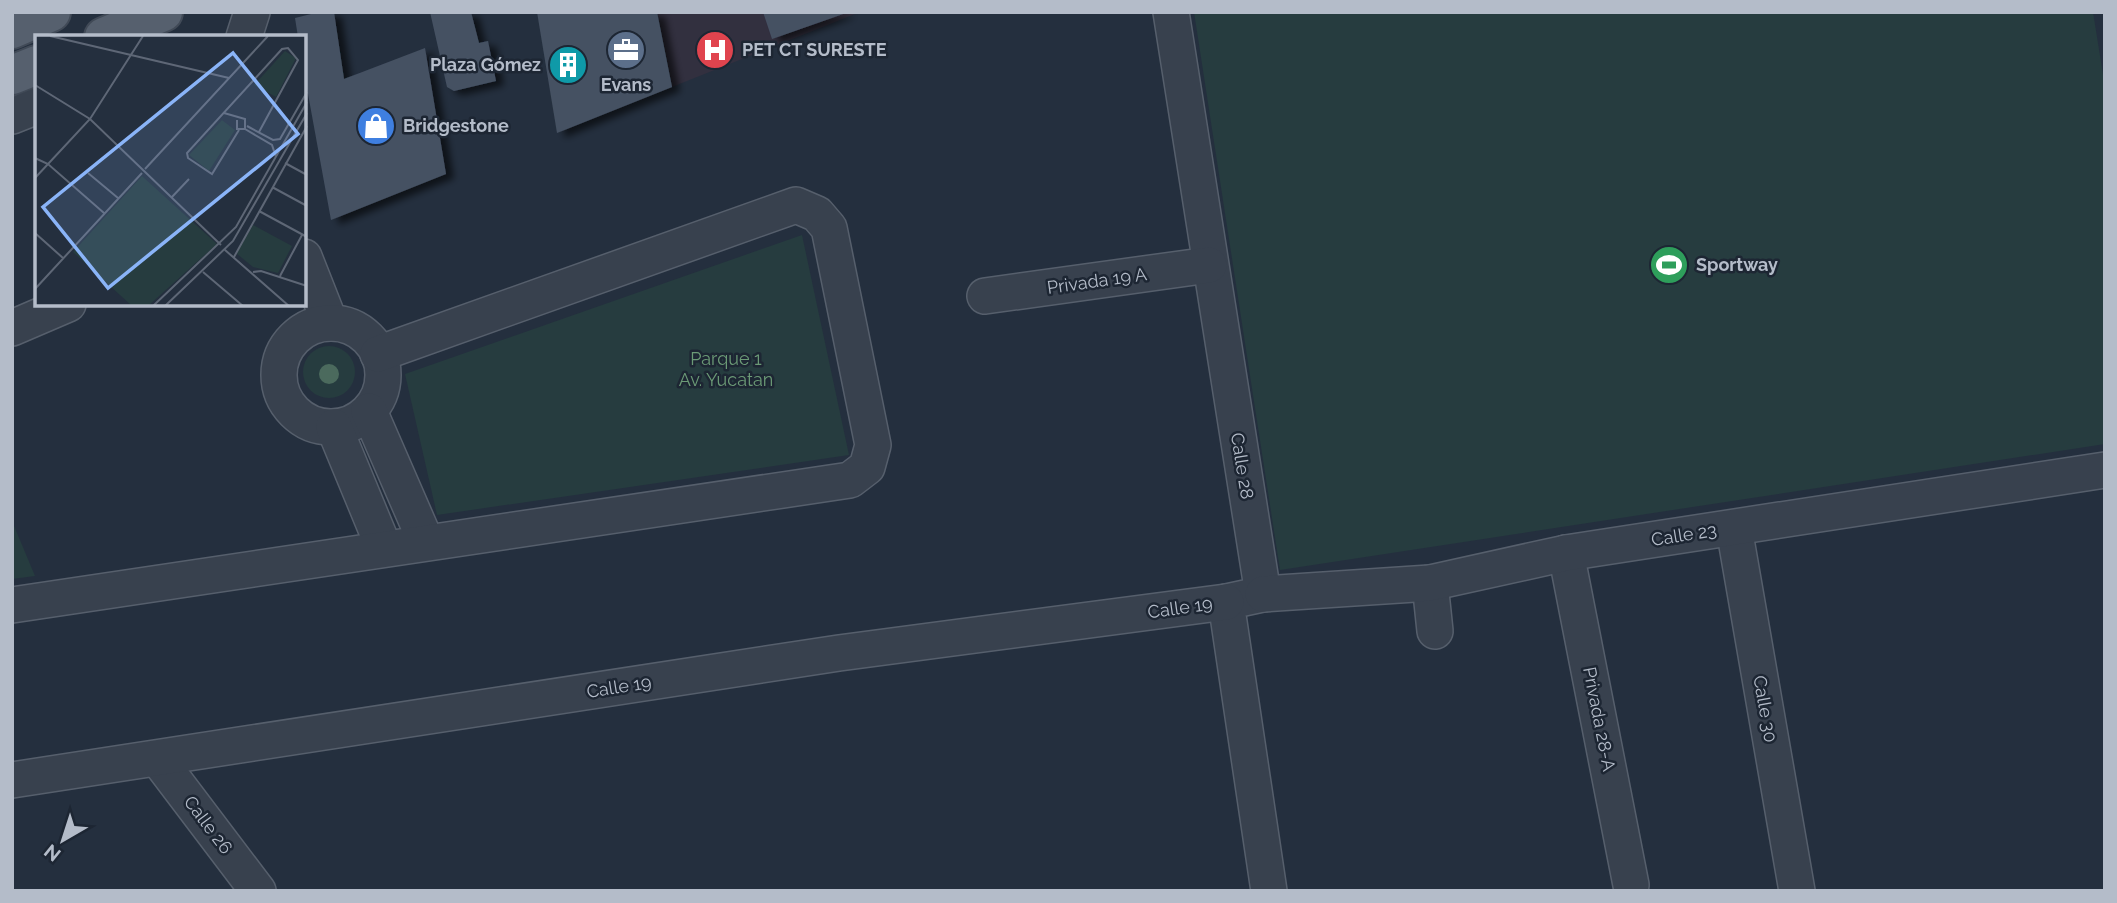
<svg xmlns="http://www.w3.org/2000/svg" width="2117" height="903" viewBox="0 0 2117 903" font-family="Raleway,sans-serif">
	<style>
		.medical { fill: #32303f }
		.green { fill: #263c3f }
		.building { fill: #455162; filter: url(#shadow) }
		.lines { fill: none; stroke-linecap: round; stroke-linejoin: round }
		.minor-casing { stroke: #565f6c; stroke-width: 38 }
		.major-casing { stroke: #414a57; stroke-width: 42 }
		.minor { stroke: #38414e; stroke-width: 35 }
		.major { stroke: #56606e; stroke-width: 38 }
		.tree { fill: #4b6a5d }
		.labels { text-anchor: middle; stroke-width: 5; stroke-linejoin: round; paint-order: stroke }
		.poi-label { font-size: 18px; font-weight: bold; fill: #b4bcc9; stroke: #1d2633; text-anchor: start }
		.street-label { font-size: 18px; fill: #b4bcc9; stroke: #1d2633 }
		.park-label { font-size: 18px; fill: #6b9a76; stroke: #1d2633 }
		.inset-road { fill: none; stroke: #5e6776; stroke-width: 2 }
		.view { fill: #8ab4f8; fill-opacity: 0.15; stroke: #8ab4f8; stroke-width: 3.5 }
		.inset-edge { fill: none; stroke: #b4bcc9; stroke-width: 3.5 }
	</style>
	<defs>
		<filter id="shadow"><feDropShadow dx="8" dy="4.5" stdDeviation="3.5" flood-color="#0009"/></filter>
	</defs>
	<rect width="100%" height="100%" fill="#242f3e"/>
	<!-- medical -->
	<path class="medical" d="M 657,12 L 860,12 L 672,87 Z"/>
	<!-- green -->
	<g class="green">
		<path d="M 1194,12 L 2093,12 L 2105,87 L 2105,444 L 1280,570 Z"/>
		<path d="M 802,235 L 849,455 L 437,515 L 405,374 Z"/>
		<circle cx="329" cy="372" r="26"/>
		<path d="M 12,521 L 35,576 L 12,579 Z"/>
	</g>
	<!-- building -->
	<g class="building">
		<path d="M 319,12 L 334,12 L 344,79 L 425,48 L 446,174 L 331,220 L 304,72 L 304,37 L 298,37 L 295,18 Z"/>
		<path d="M 430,12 L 471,12 L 479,43 L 488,41 L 496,81 L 454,91 L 447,87 Z"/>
		<path d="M 537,12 L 657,12 L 672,87 L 557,133 Z"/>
		<path d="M 763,12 L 846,12 L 846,13 L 772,39 Z"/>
	</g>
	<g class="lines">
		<defs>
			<g id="minor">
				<path d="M 1171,12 L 1263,594 L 1226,602 L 1269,891"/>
				<path d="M 244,37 L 252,12"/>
				<path d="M 12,116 L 37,106"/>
				<path d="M 304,257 L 330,323"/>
				<path d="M 985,296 L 1209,265"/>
				<circle cx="331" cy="375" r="52"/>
				<path d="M 12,328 L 68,304"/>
				<path d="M 369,411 L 426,542"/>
				<path d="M 334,427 L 384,548"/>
				<path d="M 1734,528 L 1797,891"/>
				<path d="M 1566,553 L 1631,885"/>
				<path d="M 1430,583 L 1435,631"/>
				<path d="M 1263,594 L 1430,583 L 1566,553 L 2105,470"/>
				<path d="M 12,605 L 850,480 L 867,467 L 873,445 L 829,228 L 817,214 L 796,205 L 378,354"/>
				<path d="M 158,759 L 258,891"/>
				<path d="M 12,780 L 839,653 L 1226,602"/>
			</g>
			<g id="major">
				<path d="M 12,29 L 51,12"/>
				<path d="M 104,37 L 163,12"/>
				<path d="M 12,75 L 37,65"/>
			</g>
		</defs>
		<!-- minor casing -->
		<use href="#minor" class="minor-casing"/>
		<!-- major casing -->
		<use href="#major" class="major-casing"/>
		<!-- minor -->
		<use href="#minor" class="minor"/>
		<!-- major -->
		<use href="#major" class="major"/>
	</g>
	<!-- trees -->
	<circle class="tree" cx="329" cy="374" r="10"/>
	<!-- icons -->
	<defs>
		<symbol id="office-disc" viewBox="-11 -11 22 22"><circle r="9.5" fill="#5c6f8a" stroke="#1d2633"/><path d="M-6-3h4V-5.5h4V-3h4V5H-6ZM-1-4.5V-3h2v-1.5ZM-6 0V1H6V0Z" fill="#fff"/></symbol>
		<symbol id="hospital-disc" viewBox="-11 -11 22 22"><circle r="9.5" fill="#e0444e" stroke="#1d2633"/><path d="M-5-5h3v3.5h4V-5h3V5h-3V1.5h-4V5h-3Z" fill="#fff"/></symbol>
		<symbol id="building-disc" viewBox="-11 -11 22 22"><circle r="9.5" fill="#0f9aa8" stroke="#1d2633"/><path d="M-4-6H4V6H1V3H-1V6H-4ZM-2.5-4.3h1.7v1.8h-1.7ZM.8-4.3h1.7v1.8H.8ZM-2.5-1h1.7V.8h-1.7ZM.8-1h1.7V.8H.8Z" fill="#fff"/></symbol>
		<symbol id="shop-disc" viewBox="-11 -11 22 22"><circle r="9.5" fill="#3f7fe0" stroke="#1d2633"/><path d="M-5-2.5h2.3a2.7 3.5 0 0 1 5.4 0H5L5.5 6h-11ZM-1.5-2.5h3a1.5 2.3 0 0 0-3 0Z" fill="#fff"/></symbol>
		<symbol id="stadium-disc" viewBox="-11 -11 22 22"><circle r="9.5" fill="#2e9e5b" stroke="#1d2633"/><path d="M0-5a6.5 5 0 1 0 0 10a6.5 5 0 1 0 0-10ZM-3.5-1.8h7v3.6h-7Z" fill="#fff"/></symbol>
	</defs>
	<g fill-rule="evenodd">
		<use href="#office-disc" x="604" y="28" width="44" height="44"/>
		<use href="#hospital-disc" x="693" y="28" width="44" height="44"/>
		<use href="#building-disc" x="546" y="43" width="44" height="44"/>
		<use href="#shop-disc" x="354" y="104" width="44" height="44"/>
		<use href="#stadium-disc" x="1647" y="243" width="44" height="44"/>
	</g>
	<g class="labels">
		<!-- poi labels -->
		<g class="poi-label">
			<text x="742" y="56">PET CT SURESTE</text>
			<text x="541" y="71" text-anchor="end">Plaza Gómez</text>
			<text x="626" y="91" text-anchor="middle">Evans</text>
			<text x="403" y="132">Bridgestone</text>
			<text x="1696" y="271">Sportway</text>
		</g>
		<!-- street labels -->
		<g class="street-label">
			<text transform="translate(1097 281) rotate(-8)" y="6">Privada 19 A</text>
			<text transform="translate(1242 466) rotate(81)" y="6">Calle 28</text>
			<text transform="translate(1684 535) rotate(-9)" y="6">Calle 23</text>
			<text transform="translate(1180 608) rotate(-8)" y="6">Calle 19</text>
			<text transform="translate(619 687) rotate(-9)" y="6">Calle 19</text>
			<text transform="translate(1765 709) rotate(80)" y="6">Calle 30</text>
			<text transform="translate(1599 719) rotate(79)" y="6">Privada 28-A</text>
			<text transform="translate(208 825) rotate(53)" y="6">Calle 26</text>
		</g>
		<!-- park labels -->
		<g class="park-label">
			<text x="726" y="365">Parque 1<tspan x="726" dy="21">Av. Yucatan</tspan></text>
		</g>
	</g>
	<!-- overview -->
	<g transform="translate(35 35)">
		<rect width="271" height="271" fill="#242f3e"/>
		<path d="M 250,16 L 261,23 L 241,62 L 219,50 ZM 187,85 L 200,95 L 174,136 L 154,120 ZM 107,141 L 182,209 L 113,271 L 97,271 L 38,217 ZM 218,190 L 257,211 L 243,238 L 218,232 L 201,218 Z" fill="#263c3f"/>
		<path class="inset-road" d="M 15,1 L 194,43M 0,50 L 55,84 L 186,210M 189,78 L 210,84 L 210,94 L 202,94 L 202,85M 212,91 L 238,105 L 245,104 L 272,57M 210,94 L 237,110 L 241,122M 204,95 L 177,139 L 153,123 L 152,118 L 247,14 L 253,13 L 263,25 L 224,97M 0,123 L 13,129 L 69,178M 250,128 L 272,140M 110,134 L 233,1M 53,138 L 83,163M 0,143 L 55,84 L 108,1M 237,152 L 272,171M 136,163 L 154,144M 224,176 L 272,202M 0,198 L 28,223M 190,215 L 254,271M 199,222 L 272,91M 168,237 L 208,271M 218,237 L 226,236 L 272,251M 245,241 L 267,200M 0,254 L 107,138M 118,271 L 201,192 L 272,67M 130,271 L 198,206 L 272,78"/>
		<path class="view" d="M 198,18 L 263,99 L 73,253 L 8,172 Z"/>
		<rect width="271" height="271" class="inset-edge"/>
	</g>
	<!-- border -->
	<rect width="2117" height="903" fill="none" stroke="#b4bcc9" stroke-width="28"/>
	<!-- north arrow -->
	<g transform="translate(63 840) rotate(219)" stroke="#1d2633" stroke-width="5" paint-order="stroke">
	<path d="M0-5L12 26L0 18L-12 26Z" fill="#b4bcc9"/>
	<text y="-10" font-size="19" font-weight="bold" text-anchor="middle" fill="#b4bcc9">N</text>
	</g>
</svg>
